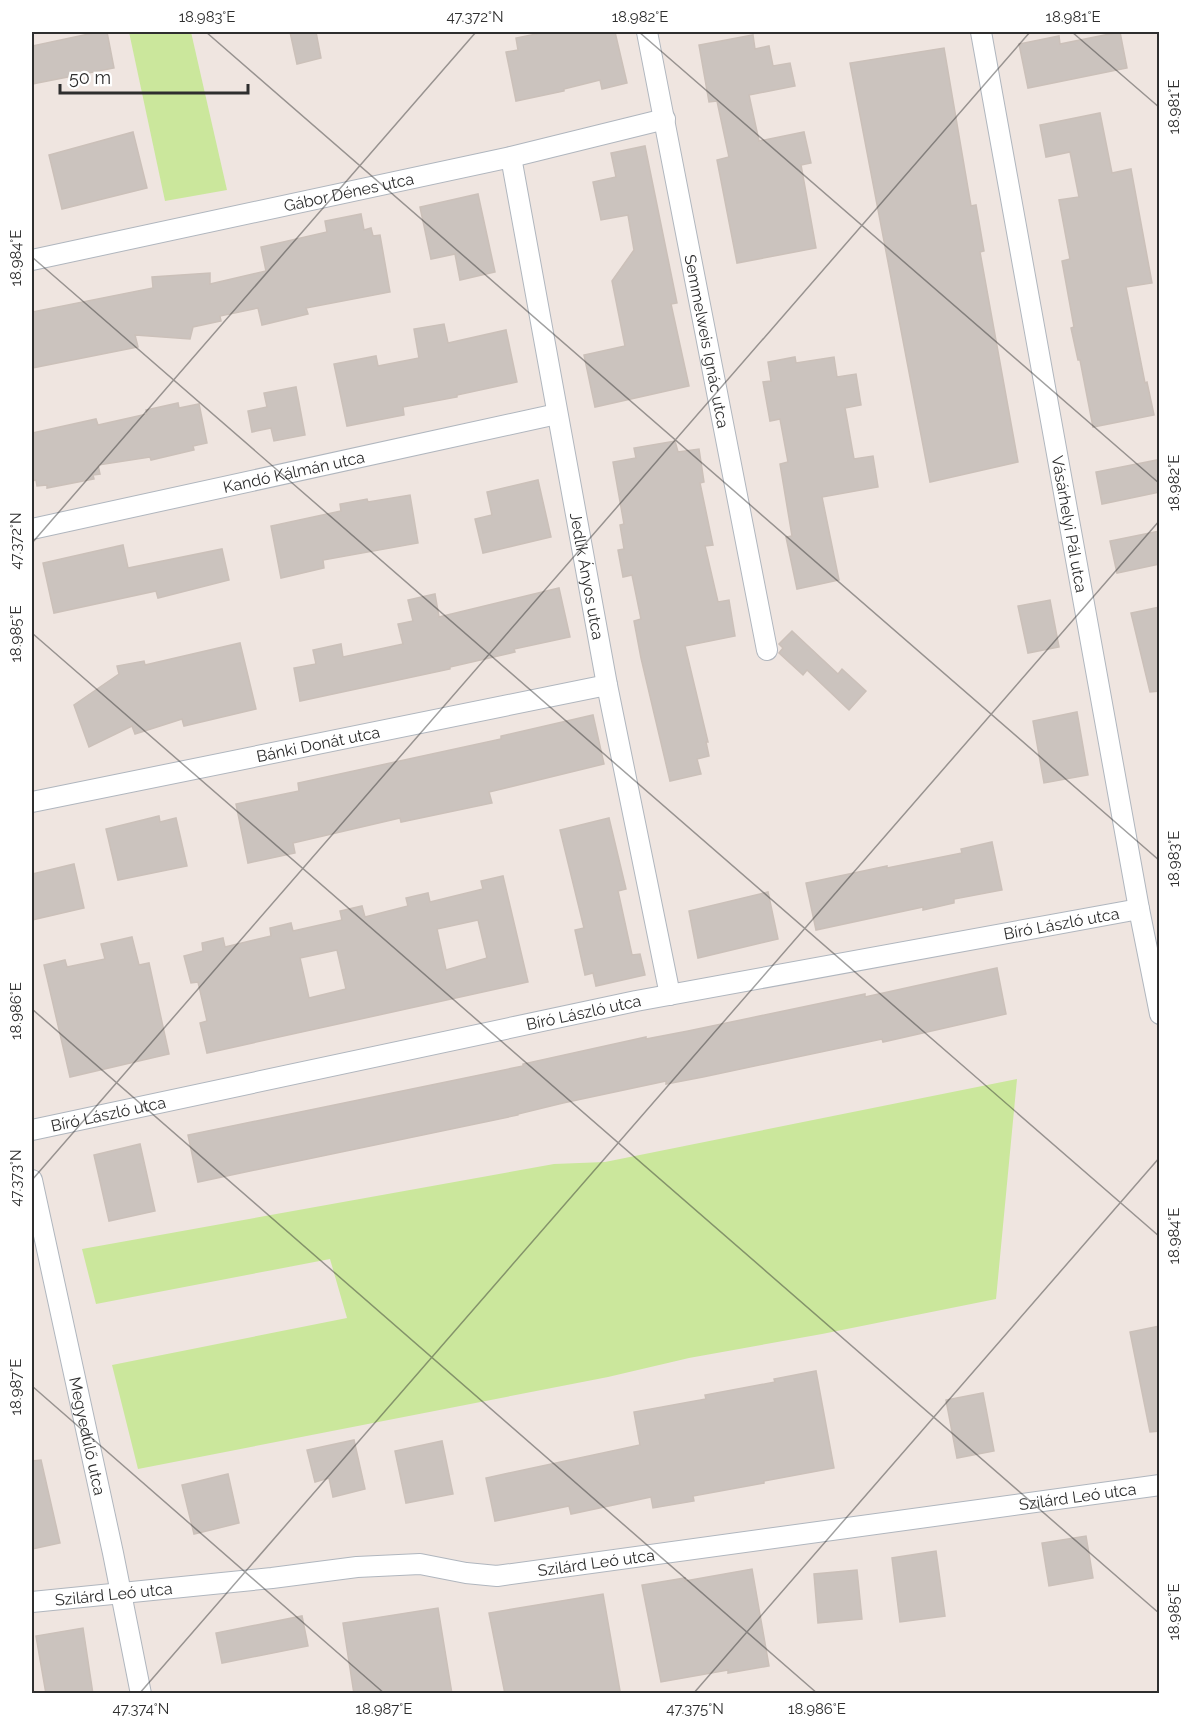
<svg xmlns="http://www.w3.org/2000/svg" width="1191" height="1725" viewBox="0 0 1191 1725" font-family="Raleway,sans-serif">
	<style>
		.green { fill: #cbe79c }
		.building { fill: #cbc3be; stroke: #cbc0b9; stroke-width: 1.5; fill-rule: evenodd }
		.lines { fill: none; stroke-linecap: round; stroke-linejoin: round }
		.street-casing { stroke: #b0b6be; stroke-width: 22 }
		.street { stroke: #fff; stroke-width: 20 }
		.ticks { fill: none; stroke: #2e2e2e; stroke-width: 1.5; stroke-opacity: 0.45 }
		.labels { text-anchor: middle; stroke-width: 4.5; stroke-linejoin: round; paint-order: stroke }
		.street-label { font-size: 16px; fill: #2e2e2e; stroke: #fff }
		.neatline { fill: none; stroke: #2e2e2e; stroke-width: 2 }
		.ticks-label { font-size: 15px; text-anchor: middle; fill: #2e2e2e }
	</style>
	<rect width="100%" height="100%" fill="#efe5e0"/>
	<!-- green -->
	<g class="green">
		<path d="M 129,32 L 191,32 L 227,190 L 165,201 Z"/>
		<path d="M 1017,1079 L 996,1299 L 822,1334 L 689,1358 L 608,1377 L 138,1469 L 112,1365 L 347,1318 L 330,1259 L 96,1304 L 82,1249 L 554,1164 L 605,1162 Z"/>
	</g>
	<!-- building -->
	<g class="building">
		<path d="M 98,32 L 107,32 L 114,68 L 32,84 L 32,46 Z"/>
		<path d="M 290,32 L 316,32 L 321,58 L 297,64 Z"/>
		<path d="M 546,32 L 615,32 L 627,83 L 602,89 L 600,80 L 564,89 L 564,91 L 516,101 L 506,52 L 518,50 L 516,38 Z"/>
		<path d="M 1120,32 L 1127,68 L 1028,88 L 1019,44 L 1059,36 L 1060,44 Z"/>
		<path d="M 753,35 L 755,49 L 769,46 L 773,66 L 790,63 L 795,86 L 749,95 L 759,141 L 804,132 L 811,163 L 801,165 L 816,248 L 737,263 L 717,160 L 729,157 L 717,101 L 709,102 L 699,45 Z"/>
		<path d="M 944,48 L 971,206 L 976,205 L 984,251 L 980,252 L 1018,462 L 930,482 L 850,63 Z"/>
		<path d="M 1100,113 L 1112,173 L 1131,169 L 1152,283 L 1126,287 L 1145,383 L 1147,382 L 1154,415 L 1093,427 L 1080,360 L 1078,360 L 1071,328 L 1074,327 L 1062,261 L 1070,259 L 1059,200 L 1079,197 L 1070,152 L 1046,157 L 1040,125 Z"/>
		<path d="M 133,132 L 147,188 L 62,209 L 49,155 Z"/>
		<path d="M 645,146 L 677,303 L 671,304 L 689,386 L 595,407 L 584,355 L 625,346 L 612,281 L 634,250 L 628,215 L 601,220 L 593,182 L 616,177 L 611,153 Z"/>
		<path d="M 478,194 L 495,272 L 460,280 L 455,254 L 431,259 L 420,207 Z"/>
		<path d="M 361,214 L 364,230 L 371,228 L 373,236 L 380,235 L 390,292 L 306,308 L 308,314 L 262,325 L 258,308 L 220,316 L 221,321 L 193,327 L 190,339 L 135,335 L 138,347 L 32,368 L 32,312 L 153,288 L 152,277 L 210,273 L 210,284 L 266,271 L 261,247 L 327,232 L 325,221 Z"/>
		<path d="M 444,324 L 448,343 L 506,330 L 517,382 L 457,395 L 457,397 L 403,407 L 404,415 L 347,426 L 334,364 L 376,356 L 378,366 L 419,358 L 414,329 Z"/>
		<path d="M 795,357 L 796,363 L 834,357 L 837,377 L 856,374 L 861,405 L 845,408 L 854,459 L 873,456 L 878,487 L 822,497 L 839,580 L 797,589 L 786,537 L 792,536 L 780,464 L 788,462 L 780,419 L 770,421 L 763,382 L 771,381 L 768,362 Z"/>
		<path d="M 296,387 L 305,435 L 274,441 L 271,428 L 252,432 L 248,411 L 267,407 L 264,393 Z"/>
		<path d="M 178,403 L 179,408 L 199,404 L 207,443 L 193,446 L 194,450 L 151,460 L 150,457 L 98,465 L 100,474 L 93,475 L 94,479 L 47,488 L 47,485 L 37,486 L 36,480 L 32,481 L 32,433 L 96,419 L 98,425 L 147,414 L 146,410 Z"/>
		<path d="M 675,441 L 678,452 L 699,449 L 704,482 L 700,483 L 713,545 L 705,546 L 718,602 L 729,600 L 735,636 L 685,646 L 708,742 L 706,742 L 709,756 L 697,759 L 701,774 L 670,781 L 641,658 L 634,621 L 641,619 L 632,575 L 623,577 L 618,550 L 624,549 L 620,525 L 624,524 L 613,462 L 636,458 L 634,448 Z"/>
		<path d="M 1157,460 L 1160,492 L 1102,504 L 1096,472 Z"/>
		<path d="M 538,480 L 551,537 L 483,553 L 475,519 L 492,515 L 487,492 Z"/>
		<path d="M 410,495 L 418,543 L 323,560 L 324,568 L 281,578 L 271,526 L 341,511 L 340,504 L 367,499 L 368,502 Z"/>
		<path d="M 1160,531 L 1160,564 L 1117,573 L 1110,541 Z"/>
		<path d="M 123,545 L 128,568 L 222,549 L 229,580 L 158,598 L 156,591 L 54,613 L 43,563 Z"/>
		<path d="M 559,588 L 570,637 L 514,649 L 515,652 L 450,667 L 450,669 L 300,701 L 294,668 L 316,664 L 313,650 L 341,644 L 343,657 L 403,644 L 398,624 L 413,621 L 408,600 L 435,594 L 439,617 Z"/>
		<path d="M 1050,600 L 1059,647 L 1028,653 L 1018,606 Z"/>
		<path d="M 1160,607 L 1160,691 L 1150,692 L 1131,613 Z"/>
		<path d="M 792,631 L 838,674 L 842,669 L 866,691 L 849,710 L 807,670 L 803,675 L 779,653 L 783,648 L 779,644 Z"/>
		<path d="M 240,643 L 256,709 L 184,726 L 182,719 L 135,734 L 132,726 L 89,747 L 74,705 L 119,674 L 117,666 L 144,661 L 145,665 Z"/>
		<path d="M 1077,712 L 1088,775 L 1044,783 L 1033,721 Z"/>
		<path d="M 593,715 L 604,764 L 489,792 L 492,803 L 401,822 L 400,818 L 293,843 L 295,853 L 248,863 L 236,804 L 299,791 L 298,783 L 501,739 L 501,736 Z"/>
		<path d="M 159,816 L 160,822 L 176,818 L 187,866 L 118,880 L 106,829 Z"/>
		<path d="M 609,818 L 626,889 L 618,891 L 632,955 L 640,954 L 645,975 L 596,986 L 593,973 L 585,975 L 575,930 L 584,928 L 560,830 Z"/>
		<path d="M 992,842 L 1002,890 L 954,899 L 954,903 L 923,910 L 923,907 L 816,930 L 806,883 L 887,866 L 887,868 L 962,853 L 961,849 Z"/>
		<path d="M 74,864 L 84,908 L 32,920 L 32,874 Z"/>
		<path d="M 503,876 L 528,982 L 207,1053 L 200,1023 L 207,1021 L 198,982 L 191,983 L 184,956 L 203,951 L 202,943 L 223,938 L 225,947 L 271,936 L 270,928 L 291,923 L 293,931 L 342,920 L 340,911 L 362,906 L 365,917 L 408,906 L 406,898 L 428,893 L 430,902 L 483,889 L 481,881 ZM 478,920 L 487,958 L 446,970 L 437,929 ZM 337,950 L 346,989 L 309,998 L 300,958 Z"/>
		<path d="M 768,892 L 778,939 L 698,958 L 689,911 Z"/>
		<path d="M 132,937 L 139,965 L 149,963 L 169,1054 L 70,1077 L 44,965 L 65,960 L 67,967 L 105,959 L 101,944 Z"/>
		<path d="M 997,968 L 1006,1014 L 883,1042 L 882,1039 L 703,1077 L 666,1084 L 666,1081 L 563,1103 L 518,1114 L 518,1115 L 198,1182 L 188,1135 L 523,1066 L 523,1064 L 646,1037 L 646,1039 L 688,1031 L 865,994 L 865,997 Z"/>
		<path d="M 140,1144 L 155,1211 L 109,1221 L 94,1155 Z"/>
		<path d="M 1160,1326 L 1160,1431 L 1150,1432 L 1130,1332 Z"/>
		<path d="M 816,1371 L 834,1468 L 764,1481 L 764,1483 L 693,1496 L 694,1501 L 653,1508 L 651,1497 L 571,1514 L 569,1506 L 495,1521 L 486,1478 L 640,1445 L 634,1412 L 706,1399 L 705,1395 L 775,1382 L 774,1379 Z"/>
		<path d="M 983,1393 L 994,1451 L 957,1458 L 946,1400 Z"/>
		<path d="M 354,1440 L 365,1489 L 333,1497 L 329,1478 L 315,1482 L 307,1450 Z"/>
		<path d="M 442,1441 L 453,1494 L 406,1503 L 395,1451 Z"/>
		<path d="M 41,1460 L 60,1543 L 32,1549 L 32,1461 Z"/>
		<path d="M 228,1474 L 239,1523 L 194,1534 L 182,1485 Z"/>
		<path d="M 1086,1536 L 1093,1578 L 1049,1586 L 1042,1543 Z"/>
		<path d="M 936,1551 L 945,1616 L 900,1622 L 892,1558 Z"/>
		<path d="M 752,1569 L 769,1666 L 728,1673 L 728,1670 L 661,1682 L 642,1585 L 685,1578 L 685,1581 Z"/>
		<path d="M 857,1570 L 862,1619 L 818,1623 L 814,1574 Z"/>
		<path d="M 603,1594 L 620,1691 L 605,1694 L 505,1694 L 489,1613 Z"/>
		<path d="M 438,1608 L 452,1694 L 354,1694 L 343,1623 Z"/>
		<path d="M 302,1616 L 308,1646 L 222,1663 L 216,1633 Z"/>
		<path d="M 83,1628 L 93,1694 L 46,1694 L 36,1636 Z"/>
	</g>
	<g class="lines">
		<defs>
			<g id="street">
				<path id="s1" d="M 647,32 L 767,650"/>
				<path id="s2" d="M 981,32 L 1139,909 L 1160,1014"/>
				<path id="s3" d="M 511,157 L 607,685 L 670,995"/>
				<path id="s4" d="M 32,260 L 511,157 L 665,119"/>
				<path id="s5" d="M 32,529 L 557,414"/>
				<path id="s6" d="M 32,802 L 607,685"/>
				<path id="s7" d="M 32,1130 L 636,1001 L 1139,909"/>
				<path id="s8" d="M 32,1180 L 113,1553 L 141,1694"/>
				<path id="s9" d="M 32,1602 L 272,1578 L 357,1567 L 420,1564 L 466,1573 L 497,1576 L 1160,1485"/>
			</g>
		</defs>
		<!-- street casing -->
		<use href="#street" class="street-casing"/>
		<!-- street -->
		<use href="#street" class="street"/>
	</g>
	<!-- ticks -->
	<path class="ticks" d="M 206,32 L 1160,861M 639,32 L 1160,484M 1072,32 L 1160,108M 32,257 L 1160,1237M 32,543 L 476,32M 32,633 L 1160,1614M 32,1009 L 818,1694M 32,1180 L 1030,32M 32,1386 L 385,1694M 139,1694 L 1160,520M 693,1694 L 1160,1157"/>
	<g class="labels">
		<!-- street labels -->
		<g class="street-label">
			<text dy="6" stroke="none"><textPath href="#s4" startOffset="324">Gábor Dénes utca</textPath></text>
			<text dy="6" stroke="none"><textPath href="#s1" startOffset="315">Semmelweis Ignác utca</textPath></text>
			<text dy="6" stroke="none"><textPath href="#s5" startOffset="268">Kandó Kálmán utca</textPath></text>
			<text dy="6" stroke="none"><textPath href="#s2" startOffset="500">Vásárhelyi Pál utca</textPath></text>
			<text dy="6" stroke="none"><textPath href="#s3" startOffset="426">Jedlik Ányos utca</textPath></text>
			<text dy="6" stroke="none"><textPath href="#s6" startOffset="292">Bánki Donát utca</textPath></text>
			<text dy="6" stroke="none"><textPath href="#s7" startOffset="1050">Bíró László utca</textPath></text>
			<text dy="6" stroke="none"><textPath href="#s7" startOffset="564">Bíró László utca</textPath></text>
			<text dy="6" stroke="none"><textPath href="#s7" startOffset="78">Bíró László utca</textPath></text>
			<text dy="6" stroke="none"><textPath href="#s8" startOffset="262">Megyedűlő utca</textPath></text>
			<text dy="6" stroke="none"><textPath href="#s9" startOffset="1054">Szilárd Leó utca</textPath></text>
			<text dy="6" stroke="none"><textPath href="#s9" startOffset="568">Szilárd Leó utca</textPath></text>
			<text dy="6" stroke="none"><textPath href="#s9" startOffset="82">Szilárd Leó utca</textPath></text>
		</g>
	</g>
	<!-- border -->
	<rect width="1191" height="1725" fill="none" stroke="#ffffff" stroke-width="66"/>
	<!-- scale -->
	<path d="M60 84v9h188v-9" fill="none" stroke="#2e2e2e" stroke-width="3"/>
	<text x="69" y="84" font-size="18" fill="#2e2e2e" stroke="#ffffff" stroke-width="4.5" paint-order="stroke">50 m</text>
	<rect x="33" y="33" width="1125" height="1659" class="neatline"/>
	<g class="ticks-label">
		<text x="207" y="22">18.983°E</text>
		<text x="475" y="22">47.372°N</text>
		<text x="640" y="22">18.982°E</text>
		<text x="1073" y="22">18.981°E</text>
		<text transform="translate(1174 107) rotate(-90)" y="5">18.981°E</text>
		<text transform="translate(16 258) rotate(-90)" y="5">18.984°E</text>
		<text transform="translate(1174 483) rotate(-90)" y="5">18.982°E</text>
		<text transform="translate(16 541) rotate(-90)" y="5">47.372°N</text>
		<text transform="translate(16 634) rotate(-90)" y="5">18.985°E</text>
		<text transform="translate(1174 859) rotate(-90)" y="5">18.983°E</text>
		<text transform="translate(16 1011) rotate(-90)" y="5">18.986°E</text>
		<text transform="translate(16 1178) rotate(-90)" y="5">47.373°N</text>
		<text transform="translate(1174 1236) rotate(-90)" y="5">18.984°E</text>
		<text transform="translate(16 1387) rotate(-90)" y="5">18.987°E</text>
		<text transform="translate(1174 1612) rotate(-90)" y="5">18.985°E</text>
		<text x="141" y="1714">47.374°N</text>
		<text x="384" y="1714">18.987°E</text>
		<text x="695" y="1714">47.375°N</text>
		<text x="817" y="1714">18.986°E</text>
	</g>
</svg>
